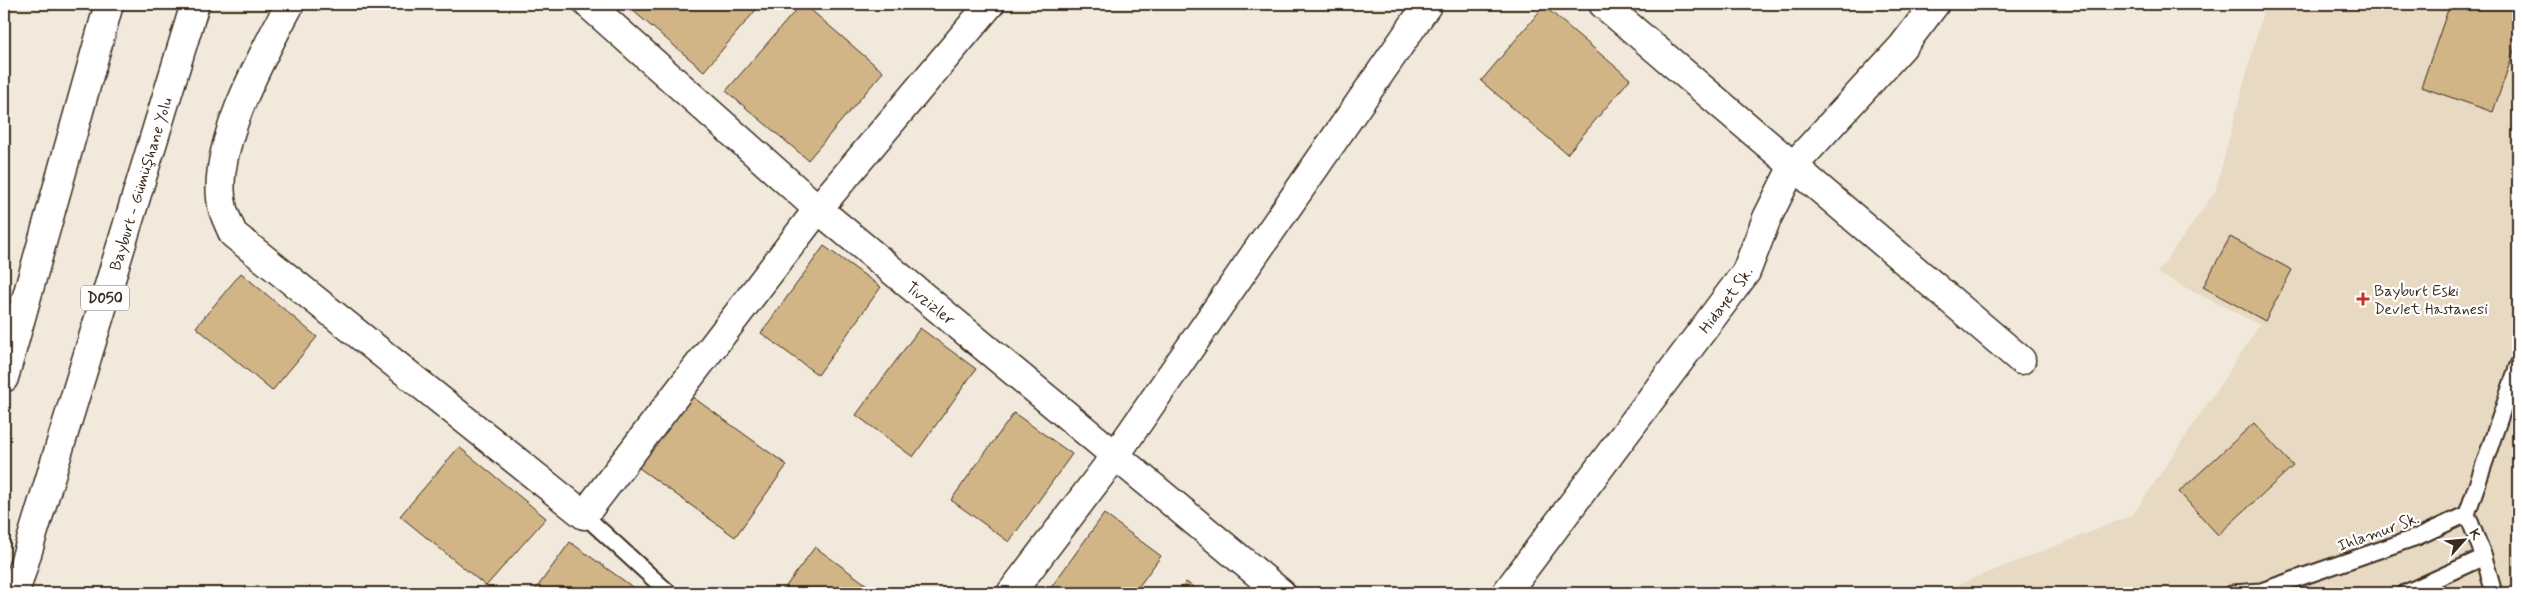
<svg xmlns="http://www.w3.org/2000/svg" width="2522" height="597" viewBox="0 0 2522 597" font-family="Mynerve,sans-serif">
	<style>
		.built { fill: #e7d9c2 }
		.building { fill: #d1b586; stroke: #3b2a1e }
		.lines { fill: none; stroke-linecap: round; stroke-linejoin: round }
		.lane-casing { stroke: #3b2a1e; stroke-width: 19 }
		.street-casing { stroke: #3b2a1e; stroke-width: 31 }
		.highway-casing { stroke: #3b2a1e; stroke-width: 31 }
		.lane { stroke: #fff; stroke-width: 15 }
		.street { stroke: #fff; stroke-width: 28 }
		.highway { stroke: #fff; stroke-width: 28 }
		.poi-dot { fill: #c8321e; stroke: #fff; stroke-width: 2 }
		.labels { text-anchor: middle; stroke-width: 4.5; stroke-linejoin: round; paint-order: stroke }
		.shield { fill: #fff; stroke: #766a62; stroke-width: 1 }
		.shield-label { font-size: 15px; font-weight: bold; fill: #3b2a1e }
		.street-label { font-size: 16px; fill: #3b2a1e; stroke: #fff }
		.poi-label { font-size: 16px; fill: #3b2a1e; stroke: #fff; text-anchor: start }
	</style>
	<rect width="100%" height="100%" fill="#f1e9db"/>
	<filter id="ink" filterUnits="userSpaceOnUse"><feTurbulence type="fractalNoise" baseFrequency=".02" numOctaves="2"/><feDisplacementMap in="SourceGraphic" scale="10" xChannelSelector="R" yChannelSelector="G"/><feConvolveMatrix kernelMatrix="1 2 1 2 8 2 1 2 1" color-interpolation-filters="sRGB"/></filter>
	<g filter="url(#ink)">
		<!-- built -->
		<path class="built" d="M 2265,4 L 2518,4 L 2518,593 L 1947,593 L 1950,588 L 2133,515 L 2260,325 L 2157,273 L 2215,192 Z"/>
		<!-- building -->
		<g class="building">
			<path d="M 625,4 L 761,4 L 704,71 Z"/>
			<path d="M 801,4 L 804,4 L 883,72 L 808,160 L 726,91 Z"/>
			<path d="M 2450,4 L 2500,4 L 2518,10 L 2518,39 L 2493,112 L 2421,87 Z"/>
			<path d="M 1544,6 L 1630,79 L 1567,154 L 1481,81 Z"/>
			<path d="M 2230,237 L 2292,270 L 2265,321 L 2203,287 Z"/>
			<path d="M 824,246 L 881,287 L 818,375 L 761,333 Z"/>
			<path d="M 241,273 L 317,337 L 272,391 L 196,327 Z"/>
			<path d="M 920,328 L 976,369 L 913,457 L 856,415 Z"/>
			<path d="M 687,393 L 787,465 L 735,537 L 635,465 Z"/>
			<path d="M 1014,413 L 1072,454 L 1009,542 L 951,500 Z"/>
			<path d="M 2254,423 L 2293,466 L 2218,535 L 2179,492 Z"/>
			<path d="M 459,447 L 546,518 L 486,586 L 400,516 Z"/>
			<path d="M 1104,514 L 1161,556 L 1134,593 L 1047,593 Z"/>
			<path d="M 570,542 L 641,593 L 533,593 Z"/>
			<path d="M 815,547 L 878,593 L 781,593 Z"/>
			<path d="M 1186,582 L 1202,593 L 1178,593 Z"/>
		</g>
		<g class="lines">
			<defs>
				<g id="lane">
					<path d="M 2467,514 L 2484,557 L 2494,593"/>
					<path d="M 584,515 L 669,593"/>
					<path d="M 2233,593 L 2261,591 L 2417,537 L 2467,514 L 2518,365"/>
					<path d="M 2405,593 L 2484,557"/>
				</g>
				<g id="street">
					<path d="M 290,4 C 263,54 208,152 223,209 C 225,217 230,226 233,234 L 584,515 L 818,209 L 990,4"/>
					<path id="s1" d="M 588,4 L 818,209 L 1281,593"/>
					<path d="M 1603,4 L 2021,360"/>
					<path d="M 1011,593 L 1115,456 L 1428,4"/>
					<path id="s2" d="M 1506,593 L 1746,272 L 1767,218 L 1793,166 L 1902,47 L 1935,4"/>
				</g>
				<g id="highway">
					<path d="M 4,378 L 109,4"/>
					<path id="s3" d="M 15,593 L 195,4"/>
				</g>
			</defs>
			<!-- lane casing -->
			<use href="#lane" class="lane-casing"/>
			<!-- street casing -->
			<use href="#street" class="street-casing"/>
			<!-- highway casing -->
			<use href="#highway" class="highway-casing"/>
			<!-- lane -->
			<use href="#lane" class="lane"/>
			<!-- street -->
			<use href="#street" class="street"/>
			<!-- highway -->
			<use href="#highway" class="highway"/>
		</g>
	</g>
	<!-- markers -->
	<path class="poi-dot" d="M2360.5 291.5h5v5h5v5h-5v5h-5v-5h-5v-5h5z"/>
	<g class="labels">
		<!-- shield labels -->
		<rect class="shield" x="81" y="285.5" width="48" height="25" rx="4"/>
		<g class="shield-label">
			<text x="105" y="303">D050</text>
		</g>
		<!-- street labels -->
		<g class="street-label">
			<text dy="6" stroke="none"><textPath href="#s3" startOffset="428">Bayburt - Gümüşhane Yolu</textPath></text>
			<text dy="6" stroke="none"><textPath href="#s2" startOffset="366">Hidayet Sk.</textPath></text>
			<text dy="6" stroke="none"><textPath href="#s1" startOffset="455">Tivzizler</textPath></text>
			<text transform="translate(2378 531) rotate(-20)" y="6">Ihlamur Sk.</text>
		</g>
		<!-- poi labels -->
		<g class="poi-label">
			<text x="2374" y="296">Bayburt Eski<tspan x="2374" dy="18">Devlet Hastanesi</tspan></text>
		</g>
	</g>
	<!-- margin -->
	<rect width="2522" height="597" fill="none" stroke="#fff" stroke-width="20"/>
	<rect x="10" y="10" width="2502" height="577" fill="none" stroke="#3b2a1e" stroke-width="2" filter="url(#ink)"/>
	<!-- north arrow -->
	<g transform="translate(2464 540) rotate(63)" stroke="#ffffff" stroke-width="4" paint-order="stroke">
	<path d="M0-4L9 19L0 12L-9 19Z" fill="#3b2a1e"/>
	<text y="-8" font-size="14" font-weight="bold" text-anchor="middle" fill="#3b2a1e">K</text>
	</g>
</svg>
